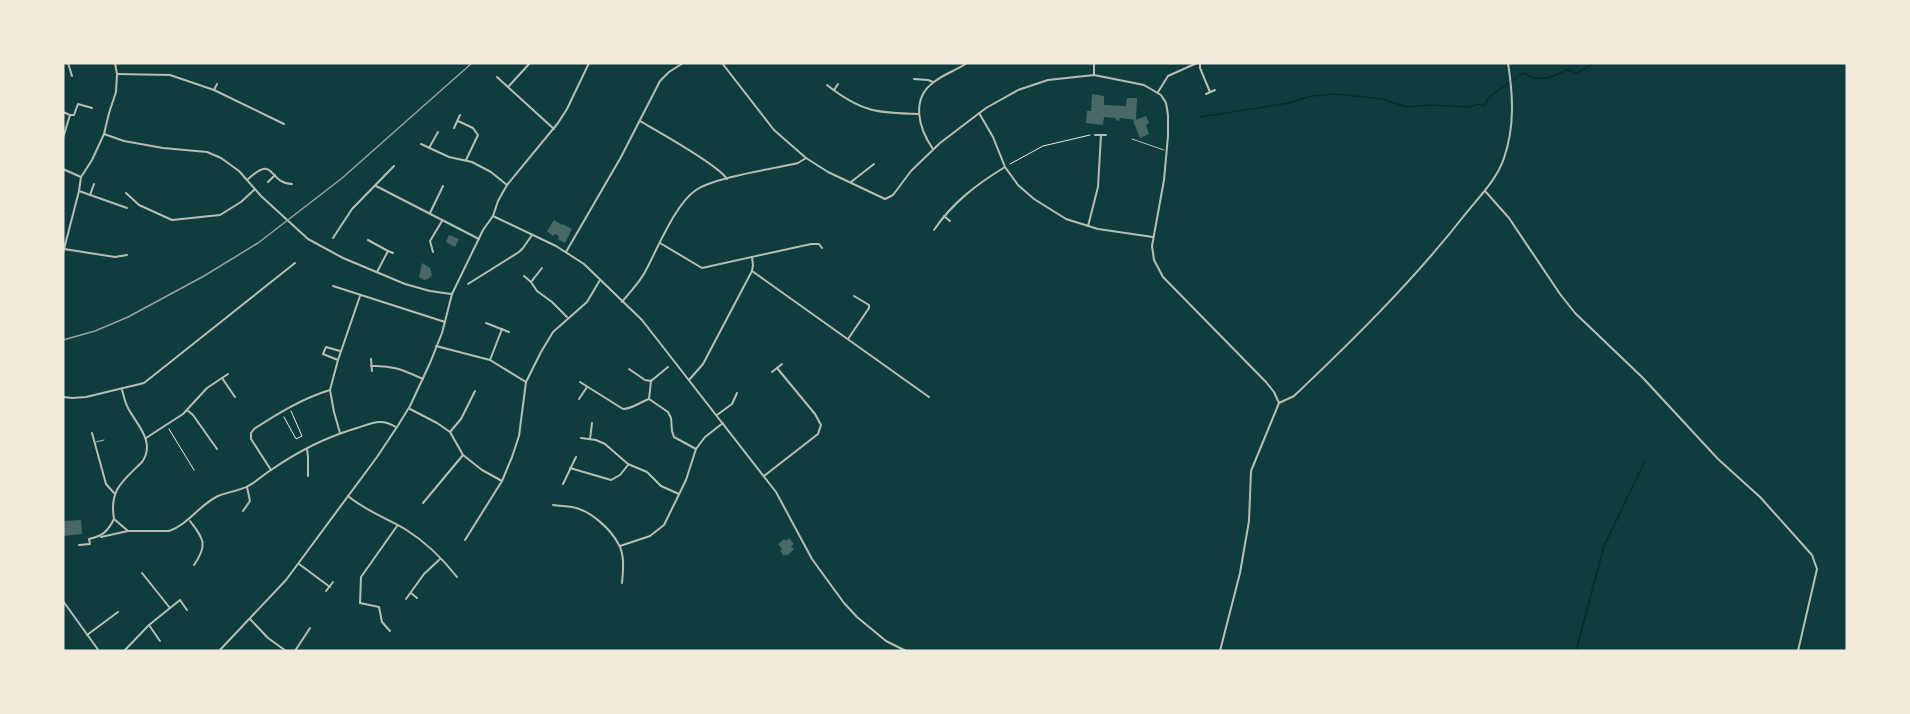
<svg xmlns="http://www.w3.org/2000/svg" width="1910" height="714" viewBox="0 0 1910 714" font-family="'PT Serif',serif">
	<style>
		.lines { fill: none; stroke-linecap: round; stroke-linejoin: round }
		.stream { stroke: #0a2a2b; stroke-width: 1.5 }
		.building { fill: #486865 }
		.path { stroke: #f1e9da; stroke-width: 1 }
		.service { stroke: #b8beb3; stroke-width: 1 }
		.minor { stroke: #b8beb3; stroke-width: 2 }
		.tertiary { stroke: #b8beb3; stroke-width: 2 }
		.rail { stroke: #97a49c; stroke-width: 1.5 }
	</style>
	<rect width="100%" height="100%" fill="#0f3d3e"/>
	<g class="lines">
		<!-- stream -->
		<g class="stream">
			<path d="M 1200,117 L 1289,103 L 1311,96 L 1336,94 L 1382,99 L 1407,107 L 1431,105 L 1469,107 L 1478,104 L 1485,106 L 1488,98 L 1523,73 L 1533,78 L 1548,78 L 1567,70 L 1577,73 L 1594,63"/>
			<path d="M 1576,651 L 1604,546 L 1645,461"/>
		</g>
	</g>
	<!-- building -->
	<g class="building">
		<path d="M 1092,94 L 1104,96 L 1104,105 L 1126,106 L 1127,98 L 1137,98 L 1136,120 L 1120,118 L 1119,121 L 1116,120 L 1116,118 L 1104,117 L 1103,125 L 1086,123 L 1087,111 L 1091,111 Z"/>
		<path d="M 1146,116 L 1149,123 L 1146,125 L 1149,134 L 1140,138 L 1133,121 Z"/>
		<path d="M 554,220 L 562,225 L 562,224 L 572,229 L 565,243 L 558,239 L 559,236 L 555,234 L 553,236 L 547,231 Z"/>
		<path d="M 449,235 L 459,239 L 455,247 L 446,242 Z"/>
		<path d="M 422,263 L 430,268 L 432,275 L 428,279 L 424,280 L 419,277 Z"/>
		<path d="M 81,520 L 82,534 L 63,536 L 63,521 Z"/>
		<path d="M 789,538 L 794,544 L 791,546 L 794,549 L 787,556 L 786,554 L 784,556 L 780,551 L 782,549 L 778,544 L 784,539 L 786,541 Z"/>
	</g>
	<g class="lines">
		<!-- path -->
		<g class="path">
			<path d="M 1010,164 L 1043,146 L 1090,135"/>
			<path d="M 284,417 L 296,439 L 302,436 L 291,411"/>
			<path d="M 169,429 L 194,470"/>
		</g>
		<!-- service -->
		<g class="service">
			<path d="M 1132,139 L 1164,150"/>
			<path d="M 96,442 L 104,440"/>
		</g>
		<!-- minor -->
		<g class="minor">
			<path d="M 68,63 L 72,76"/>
			<path d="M 722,63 L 774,130 L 806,158 L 828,172 L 885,199 L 893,195 L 911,171 L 940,143 L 986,108 L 1018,90 L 1048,80 L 1094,75 L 1144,85 L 1161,95 L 1166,103 L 1168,115 L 1168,136 L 1164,180 L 1152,246 L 1154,260 L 1163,277 L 1266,382 L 1274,392 L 1279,403 L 1251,471 L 1249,521 L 1240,573 L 1220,651"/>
			<path d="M 1094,63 L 1094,75"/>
			<path d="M 1200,63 L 1200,68 L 1210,92"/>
			<path d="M 117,74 L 170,75 L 214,90 L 284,124"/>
			<path d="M 497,77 L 554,129"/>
			<path d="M 914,79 L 928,80 L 933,82"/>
			<path d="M 827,85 C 861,112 877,113 919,114"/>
			<path d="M 508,87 L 530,63"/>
			<path d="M 214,90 L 217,84"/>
			<path d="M 834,90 L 838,84"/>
			<path d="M 1158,92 L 1168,76 L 1197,63"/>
			<path d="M 1206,94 L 1215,90"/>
			<path d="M 63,112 L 70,115"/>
			<path d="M 979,113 L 993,137 L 1005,167 L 1018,185 L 1034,199 L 1066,219 L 1098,229 L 1153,237"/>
			<path d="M 458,121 L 473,128 L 478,135 L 466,160"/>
			<path d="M 640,121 C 657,131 719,165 727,179"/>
			<path d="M 454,128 L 460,115"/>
			<path d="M 104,134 L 124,141 L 163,148 L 207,152 L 221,158 L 239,171 L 261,196 L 308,239 L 343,258 L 405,284 L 430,291 L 451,294"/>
			<path d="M 1095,135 L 1106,135"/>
			<path d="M 63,138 L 70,115 L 74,115 L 78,104 L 92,108"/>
			<path d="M 421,144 L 449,157 L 472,162 L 491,172 L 507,185"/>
			<path d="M 429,148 L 438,132"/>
			<path d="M 933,149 C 919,129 910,99 934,82 C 944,74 957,70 967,63"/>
			<path d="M 63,169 L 81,177"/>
			<path d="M 247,180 C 276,153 267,183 292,184"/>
			<path d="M 268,182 L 275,175"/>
			<path d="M 851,182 L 874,164"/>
			<path d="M 376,186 L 479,239"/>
			<path d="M 79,191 L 127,208"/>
			<path d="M 1485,191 L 1509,218 L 1560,294 L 1575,313 L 1643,378 L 1718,459 L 1760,497 L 1812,555 L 1817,569 L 1798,651"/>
			<path d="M 126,193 L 139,205 L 172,220 L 220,215 L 241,202 L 255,189"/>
			<path d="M 90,195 L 94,184"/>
			<path d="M 430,213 L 443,186"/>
			<path d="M 944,216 L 950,221"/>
			<path d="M 1088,226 L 1098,187 L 1101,135"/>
			<path d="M 934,230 C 953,202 977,184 1005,167"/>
			<path d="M 333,238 L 352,209 L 394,166"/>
			<path d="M 368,240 L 388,251 L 377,272"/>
			<path d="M 660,243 L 702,268 L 811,244 L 819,244 L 822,248"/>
			<path d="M 64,249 L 115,257 L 127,255"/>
			<path d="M 388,251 L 393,253"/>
			<path d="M 433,252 L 430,241 L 442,221"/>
			<path d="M 566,252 L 621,157 L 660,81 L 669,72 L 683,63"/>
			<path d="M 542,268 L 531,282 L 537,291 L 552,302 L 567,317"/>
			<path d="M 752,271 L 929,397"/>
			<path d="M 524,276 L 531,282"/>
			<path d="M 468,284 L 519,252 L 523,248 L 532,235"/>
			<path d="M 333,286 L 445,322"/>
			<path d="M 622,302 C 630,292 639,283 645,272 C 657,250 675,204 696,190 C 715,177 773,169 798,163 L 806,158"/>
			<path d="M 486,323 L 509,332"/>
			<path d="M 848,339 L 869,308 L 869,305 L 854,296"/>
			<path d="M 436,346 L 490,360 L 526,382"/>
			<path d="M 371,359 L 372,371"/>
			<path d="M 338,360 L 323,354 L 326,347 L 340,351"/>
			<path d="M 490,360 L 502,329"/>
			<path d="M 371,366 C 393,365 403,370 423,379"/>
			<path d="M 629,369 L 645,380 L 651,381"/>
			<path d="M 772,372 L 782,364"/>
			<path d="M 222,378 L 235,397"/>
			<path d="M 689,380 L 703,364 L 752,271 L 753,265 L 752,257"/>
			<path d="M 580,382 L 623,409 C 632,409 640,402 649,399 L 668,412 L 671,418 L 672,431 L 674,437 L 696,449"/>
			<path d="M 63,397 L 72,398 L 86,397 L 144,383 L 295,263"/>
			<path d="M 579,399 L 587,387"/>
			<path d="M 649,399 L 651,381 L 668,367"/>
			<path d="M 1279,403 L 1294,396 C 1353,340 1412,282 1463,217 C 1477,199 1497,180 1504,158 C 1515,126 1513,95 1508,63"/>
			<path d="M 410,409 L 437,423 L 450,432 L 463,455 L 482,470 L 502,481"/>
			<path d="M 187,410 L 193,415 L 217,449"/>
			<path d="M 717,415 L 732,404 L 737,393"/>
			<path d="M 450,432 L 461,419 L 475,391"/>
			<path d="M 92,433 L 106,484 L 114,493"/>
			<path d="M 340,433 L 334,412 L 330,390 L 338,360 L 360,296"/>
			<path d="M 146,438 L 183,414 L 207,388 L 228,374"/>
			<path d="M 581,438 L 596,440 L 605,444 L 628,464 L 647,472 L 661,486 L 679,494"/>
			<path d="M 590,439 L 592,423"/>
			<path d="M 307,449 L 308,457 L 308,476"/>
			<path d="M 570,468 L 611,480 L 620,475 L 628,465"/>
			<path d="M 271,470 L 251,439 L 251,433 L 254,429 C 277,414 303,398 330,390"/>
			<path d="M 764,476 L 818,434 L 821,425 L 815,414 L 777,368"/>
			<path d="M 563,484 L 576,457"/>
			<path d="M 348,496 C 366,511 386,518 405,529 C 424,541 443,559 457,577"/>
			<path d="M 423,503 L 463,455"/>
			<path d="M 553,505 C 559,506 566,506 572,507 C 590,510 611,529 619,545 C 625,556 623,571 622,583"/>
			<path d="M 243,511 L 250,501 L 247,487"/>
			<path d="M 114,519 C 109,489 123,481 142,462 C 156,442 137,425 128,408 C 125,403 124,396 122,390"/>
			<path d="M 114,519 L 128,531"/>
			<path d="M 190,521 C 204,539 208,545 194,565"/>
			<path d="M 101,537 L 128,531 L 169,531 C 189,524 199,505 218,496 C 227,492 239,491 248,486 C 256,482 263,475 271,470 C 297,452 326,437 357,428 C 373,423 381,418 396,427"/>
			<path d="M 465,540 L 502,481 L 512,457 L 519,436 L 526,382 L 541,352 L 553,332 L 587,302 L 600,280"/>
			<path d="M 79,545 L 90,544 L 89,539 C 103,536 108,531 114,519"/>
			<path d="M 620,546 L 650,536 L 664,525 L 686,480 L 696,449 L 705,437 L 723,423"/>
			<path d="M 299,564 L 330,587"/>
			<path d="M 142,573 L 170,608"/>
			<path d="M 326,591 L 333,582"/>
			<path d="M 411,593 L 417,598"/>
			<path d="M 406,599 L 424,574 L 440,559"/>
			<path d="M 63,601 L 99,651"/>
			<path d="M 250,619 L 268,638 L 286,651"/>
			<path d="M 149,625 L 160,641"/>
			<path d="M 390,631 L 382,622 L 379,607 L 360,603 L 361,577 L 397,526"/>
			<path d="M 87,635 L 118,612"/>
			<path d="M 124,651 L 149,625 L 180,600 L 187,610"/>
			<path d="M 219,651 L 286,580 L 377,457 L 397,427 L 410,406 L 430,363 L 442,333 L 452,294 L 483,230 L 493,216 L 498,201 L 507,185 L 558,123 L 567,109 L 589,63"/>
			<path d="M 295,651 L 310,628"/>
		</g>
		<!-- tertiary -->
		<g class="tertiary">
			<path d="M 493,216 L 556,246 L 584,264 L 642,320 L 776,492 L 812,559 L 844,603 L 857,617 L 886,641 L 906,651"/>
			<path d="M 63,253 L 79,191 L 81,177 L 92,160 L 104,134 L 109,113 L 116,92 L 117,74 L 115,63"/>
		</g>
		<!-- rail -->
		<path class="rail" d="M 63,340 L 95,331 L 128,317 L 204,276 L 258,243 L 341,179 L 472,63"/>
	</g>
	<!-- border -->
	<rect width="1910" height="714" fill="none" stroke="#f1e9da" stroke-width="129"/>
</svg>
